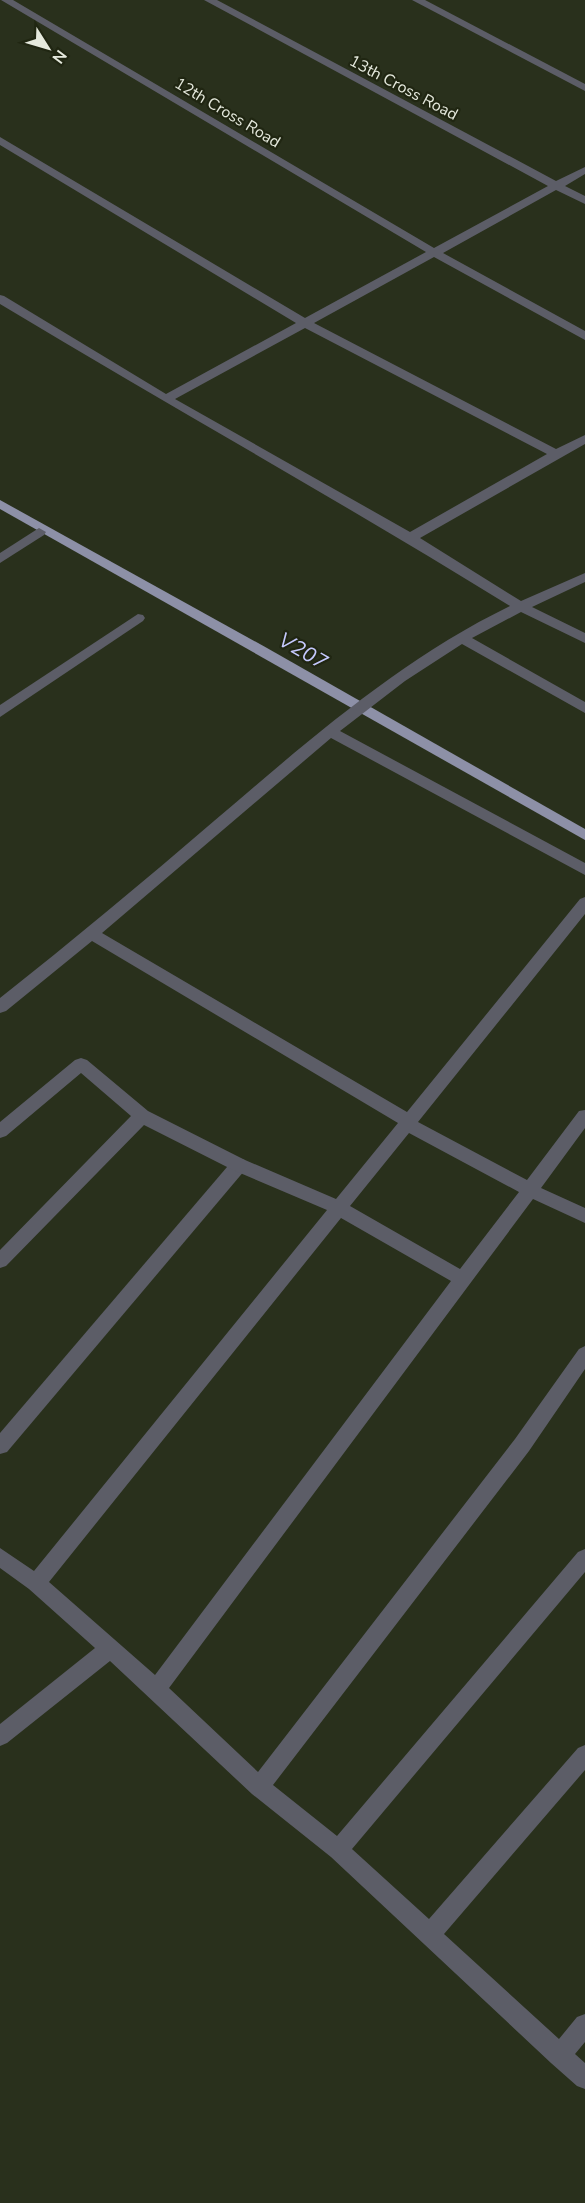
<svg xmlns="http://www.w3.org/2000/svg" width="585" height="2203" viewBox="0 0 585 2203" font-family="'Nunito Sans',sans-serif">
	<style>
		.lines { fill: none; stroke-linecap: round; stroke-linejoin: round }
		.stream { fill: #8d90a7; fill-rule: evenodd }
		.service { fill: #5c5d67; fill-rule: evenodd }
		.minor { fill: #5c5d67; fill-rule: evenodd }
		.labels { text-anchor: middle; stroke-width: 4.5; stroke-linejoin: round; paint-order: stroke }
		.far-street-label { font-size: 16px; fill: #e5e9dd; stroke: #202612 }
		.water-label { font-size: 21px; font-style: italic; fill: #c5c9fd; stroke: #202612 }
	</style>
	<rect width="100%" height="100%" fill="#29301c"/>
	<g class="lines">
		<!-- stream -->
		<path class="stream" d="M 0,500 L 267,648 L 585,829 L 585,840 L 0,509 Z"/>
		<!-- service -->
		<path class="service" d="M 239,1158 L 245,1160 L 247,1165 L 245,1170 L 7,1452 L 0,1454 L 0,1433 L 233,1160 Z"/>
		<!-- minor -->
		<g class="minor">
			<path d="M 1,0 L 13,0 L 434,248 L 548,186 L 204,0 L 217,0 L 556,181 L 585,167 L 585,174 L 565,186 L 585,196 L 585,204 L 556,190 L 443,253 L 585,331 L 585,340 L 434,257 L 314,323 L 556,449 L 585,435 L 585,444 L 420,538 L 521,601 L 585,573 L 585,582 L 532,607 L 585,633 L 585,643 L 521,612 L 472,638 L 585,702 L 585,713 L 462,644 L 405,681 L 340,731 L 585,863 L 585,875 L 331,738 L 102,933 L 407,1112 L 580,899 L 585,897 L 585,914 L 418,1122 L 527,1180 L 579,1111 L 585,1110 L 585,1128 L 541,1188 L 585,1208 L 585,1223 L 533,1199 L 169,1688 L 258,1772 L 515,1439 L 579,1349 L 585,1346 L 585,1369 L 529,1451 L 273,1785 L 337,1836 L 578,1552 L 585,1549 L 585,1572 L 352,1849 L 429,1919 L 578,1748 L 585,1745 L 585,1770 L 444,1934 L 559,2039 L 577,2017 L 585,2014 L 585,2042 L 575,2054 L 585,2063 L 585,2089 L 577,2086 L 551,2063 L 331,1857 L 252,1794 L 110,1661 L 7,1743 L 0,1746 L 0,1724 L 95,1648 L 29,1589 L 0,1568 L 0,1548 L 34,1571 L 327,1210 L 233,1170 L 144,1125 L 6,1266 L 0,1268 L 0,1250 L 131,1116 L 81,1073 L 6,1136 L 0,1138 L 0,1122 L 75,1060 L 81,1058 L 87,1060 L 148,1111 L 245,1160 L 336,1199 L 398,1123 L 92,941 L 6,1011 L 0,1013 L 0,998 C 72,941 143,882 214,821 C 307,742 399,660 510,606 C 342,502 169,406 0,304 L 0,295 L 4,296 L 166,394 L 296,323 L 0,145 L 0,137 L 305,318 L 426,252 ZM 305,328 L 547,454 L 410,532 L 175,399 ZM 409,1133 L 519,1192 L 460,1269 L 350,1206 ZM 341,1218 L 451,1281 L 155,1675 L 49,1582 Z"/>
			<path d="M 412,0 L 425,0 L 585,84 L 585,91 Z"/>
			<path d="M 39,528 L 46,532 L 44,535 L 0,563 L 0,553 Z"/>
			<path d="M 138,614 L 143,615 L 145,618 L 143,621 L 0,717 L 0,705 Z"/>
		</g>
	</g>
	<g class="labels">
		<!-- far-street labels -->
		<g class="far-street-label">
			<text transform="translate(404 87) rotate(28)" y="6">13th Cross Road</text>
			<text transform="translate(228 112) rotate(31)" y="6">12th Cross Road</text>
		</g>
		<!-- water labels -->
		<g class="water-label">
			<text transform="translate(303 651) rotate(30)" y="7">V207</text>
		</g>
	</g>
	<!-- north arrow -->
	<g transform="translate(48 48) rotate(127)" stroke="#202612" stroke-width="4.5" paint-order="stroke">
	<path d="M0-4.5L10 22L0 15L-10 22Z" fill="#e5e9dd"/>
	<text y="-9" font-size="16" font-weight="bold" text-anchor="middle" fill="#e5e9dd">N</text>
	</g>
</svg>
